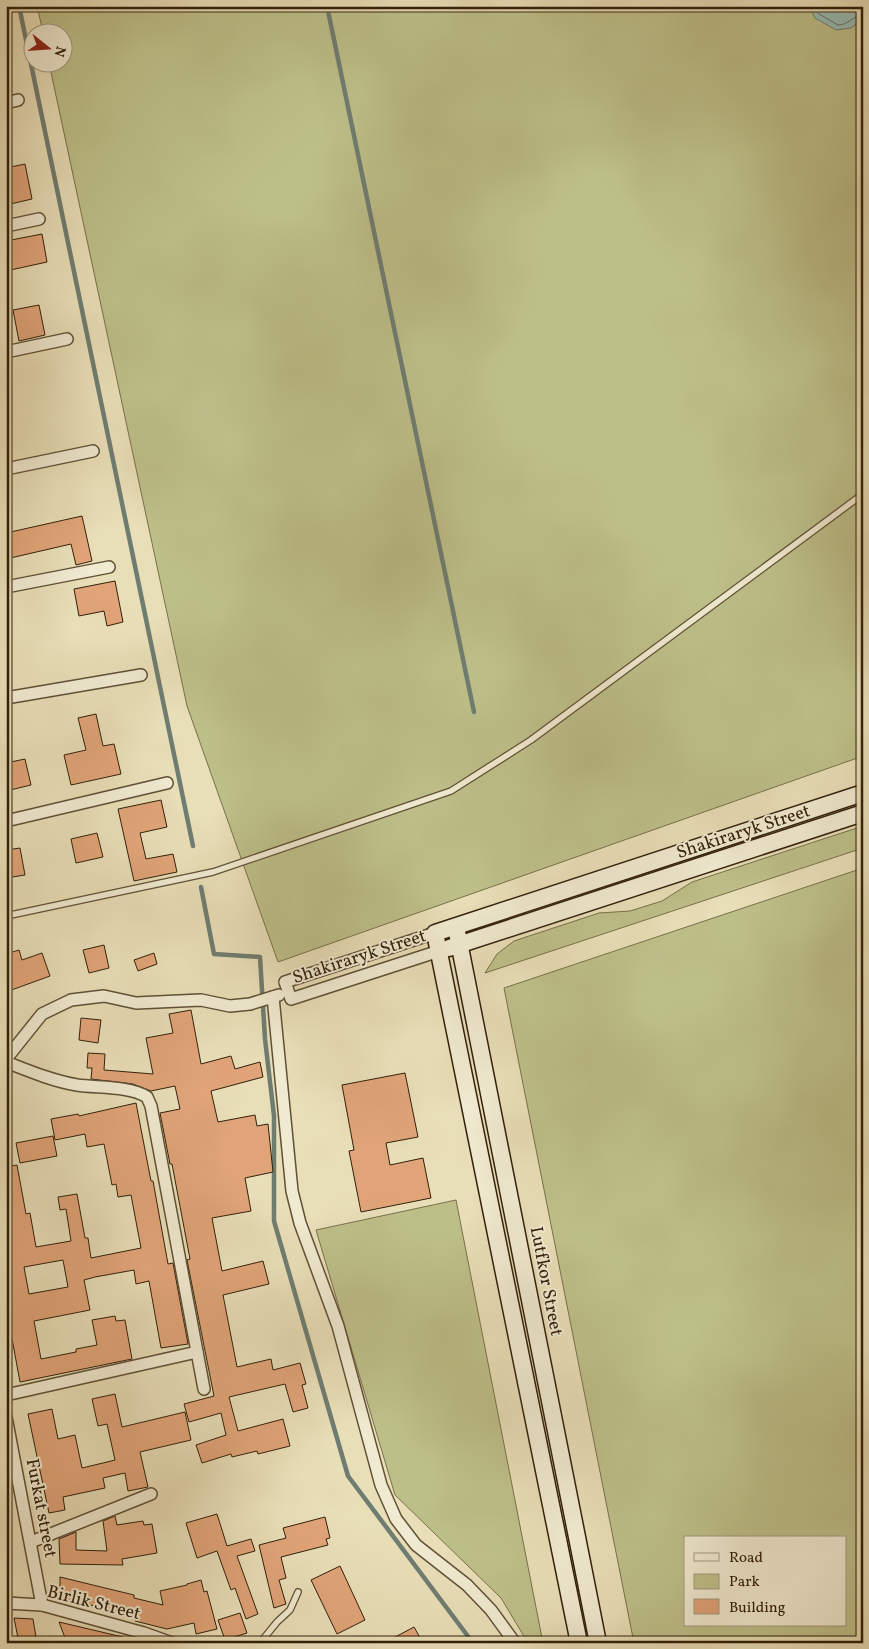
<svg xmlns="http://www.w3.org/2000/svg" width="869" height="1649" viewBox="0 0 869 1649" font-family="Vollkorn,serif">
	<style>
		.green { fill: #bdbf89; stroke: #78704a; fill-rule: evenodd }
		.water { fill: #98bbb5; stroke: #6f7d71 }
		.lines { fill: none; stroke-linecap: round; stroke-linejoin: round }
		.shore { stroke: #656e60; stroke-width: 1 }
		.stream { stroke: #6f7d71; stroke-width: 4.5 }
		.building { fill: #e0a478; stroke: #32200b; fill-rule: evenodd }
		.service-casing { stroke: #605036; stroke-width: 8 }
		.minor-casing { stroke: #605036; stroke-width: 14 }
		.secondary-casing { stroke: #32200b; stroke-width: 19 }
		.service { stroke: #f0ead0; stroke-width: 5.5 }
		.minor { stroke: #f0ead0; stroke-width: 11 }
		.secondary { stroke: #f0ead0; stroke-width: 16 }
		.labels { text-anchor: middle; stroke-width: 4; stroke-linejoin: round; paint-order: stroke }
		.street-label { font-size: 18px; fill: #32200b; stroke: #f0ead0 }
	</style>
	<rect width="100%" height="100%" fill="#e8deb7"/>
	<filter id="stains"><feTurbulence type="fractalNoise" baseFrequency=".004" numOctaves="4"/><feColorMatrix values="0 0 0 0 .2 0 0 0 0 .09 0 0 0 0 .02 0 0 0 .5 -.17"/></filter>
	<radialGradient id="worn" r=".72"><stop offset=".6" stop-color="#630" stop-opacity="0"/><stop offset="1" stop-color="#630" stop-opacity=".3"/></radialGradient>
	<!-- green -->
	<g class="green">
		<path d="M 37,6 L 863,6 L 863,756 L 278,962 L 187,706 L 49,63 L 62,62 L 62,32 L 43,32 Z"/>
		<path d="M 863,826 L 863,848 L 485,973 L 497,954 L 514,941 L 599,913 L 630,911 L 662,901 L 692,882 Z"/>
		<path d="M 863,868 L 863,1643 L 634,1643 L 504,988 ZM 685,1538 L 845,1538 L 845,1625 L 685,1625 Z"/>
		<path d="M 456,1200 L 543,1643 L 528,1643 L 501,1598 L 395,1495 L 316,1230 Z"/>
	</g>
	<!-- water -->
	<path class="water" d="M 809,6 L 863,6 L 863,19 L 851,28 L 836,30 L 815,18 Z"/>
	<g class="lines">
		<!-- shore -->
		<path class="shore" d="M 814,6 L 819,14 L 838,25 C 848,25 853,16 863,15"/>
		<!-- stream -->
		<g class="stream">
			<path d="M 19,6 L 193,846"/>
			<path d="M 327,6 L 474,712"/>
			<path d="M 201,887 L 214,954 L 260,957 L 265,1039 L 274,1116 L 274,1221 L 348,1476 L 473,1643"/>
		</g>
	</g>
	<!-- building -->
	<g class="building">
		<path d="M 25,164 L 32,199 L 6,205 L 6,168 Z"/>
		<path d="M 42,234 L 47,262 L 6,271 L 6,241 Z"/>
		<path d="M 39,305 L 45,335 L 19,341 L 13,310 Z"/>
		<path d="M 82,516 L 92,561 L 76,565 L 71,544 L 6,559 L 6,533 Z"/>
		<path d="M 115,581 L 123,622 L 107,626 L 104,611 L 79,616 L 74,589 Z"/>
		<path d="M 96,714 L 103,746 L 114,744 L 121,774 L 71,785 L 64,755 L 86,750 L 78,718 Z"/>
		<path d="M 25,759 L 31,785 L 6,791 L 6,763 Z"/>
		<path d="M 161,800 L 167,827 L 140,833 L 146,859 L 173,854 L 177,872 L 134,881 L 118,809 Z"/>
		<path d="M 97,833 L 103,857 L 76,863 L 71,839 Z"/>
		<path d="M 20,848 L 25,875 L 6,878 L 6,850 Z"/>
		<path d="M 104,945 L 109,968 L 89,973 L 83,950 Z"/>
		<path d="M 19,950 L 22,960 L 42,953 L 50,976 L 6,992 L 6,954 Z"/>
		<path d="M 154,953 L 157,964 L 138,971 L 134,960 Z"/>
		<path d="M 191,1010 L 201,1064 L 231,1056 L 235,1069 L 260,1062 L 263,1077 L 211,1091 L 218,1122 L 255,1115 L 257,1126 L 268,1124 L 273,1172 L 245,1178 L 251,1211 L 212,1218 L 222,1271 L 263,1261 L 269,1284 L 223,1295 L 237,1367 L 271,1359 L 273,1370 L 300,1363 L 306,1384 L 302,1385 L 308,1408 L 293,1412 L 285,1384 L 229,1397 L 238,1431 L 283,1419 L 290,1446 L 258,1454 L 257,1451 L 232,1457 L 231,1454 L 202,1463 L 196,1445 L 226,1435 L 221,1413 L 189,1422 L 184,1404 L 214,1396 L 187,1260 L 190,1259 L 172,1164 L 170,1164 L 160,1113 L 180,1109 L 175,1086 L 151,1091 L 133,1084 L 91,1079 L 92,1068 L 87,1068 L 88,1053 L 105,1054 L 104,1070 L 153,1074 L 146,1038 L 173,1033 L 169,1014 Z"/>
		<path d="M 81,1018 L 101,1020 L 98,1043 L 79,1040 Z"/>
		<path d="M 405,1073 L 418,1137 L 386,1143 L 390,1165 L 423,1158 L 431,1198 L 361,1212 L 349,1151 L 354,1150 L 342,1085 Z"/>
		<path d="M 136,1103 L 151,1181 L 153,1181 L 168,1264 L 173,1263 L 188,1344 L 161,1348 L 149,1281 L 136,1284 L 134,1270 L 95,1277 L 84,1280 L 90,1310 L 34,1321 L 41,1359 L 76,1352 L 76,1349 L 97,1345 L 92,1320 L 115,1316 L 116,1321 L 125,1320 L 132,1359 L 20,1382 L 6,1306 L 6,1167 L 17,1165 L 26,1214 L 30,1213 L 36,1247 L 71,1241 L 66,1209 L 60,1210 L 58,1197 L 77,1194 L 85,1238 L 88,1238 L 91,1258 L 141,1248 L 131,1195 L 118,1197 L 116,1184 L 112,1185 L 104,1144 L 87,1147 L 85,1134 L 55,1140 L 51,1119 L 78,1114 L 79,1116 ZM 63,1260 L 68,1287 L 29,1294 L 24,1267 Z"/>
		<path d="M 53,1136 L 57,1156 L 20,1163 L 16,1143 Z"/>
		<path d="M 115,1394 L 122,1427 L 185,1412 L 191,1440 L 140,1452 L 148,1487 L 128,1491 L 125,1473 L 103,1478 L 105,1488 L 63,1497 L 65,1510 L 49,1513 L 28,1414 L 52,1409 L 58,1439 L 75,1435 L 82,1468 L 103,1463 L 115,1460 L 107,1424 L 98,1426 L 92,1399 Z"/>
		<path d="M 217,1514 L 227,1546 L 251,1539 L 255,1551 L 237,1556 L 258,1614 L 246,1619 L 235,1588 L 231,1590 L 217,1551 L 197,1558 L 186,1523 Z"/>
		<path d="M 115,1516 L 117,1525 L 143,1521 L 144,1525 L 152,1524 L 157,1553 L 122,1559 L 123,1565 L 60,1564 L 59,1539 L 76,1532 L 76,1550 L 107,1551 L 103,1521 Z"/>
		<path d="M 325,1517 L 330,1538 L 326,1539 L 328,1545 L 281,1557 L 286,1578 L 279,1580 L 286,1604 L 274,1608 L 259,1545 L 286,1538 L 283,1528 Z"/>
		<path d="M 340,1566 L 365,1620 L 337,1634 L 311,1580 Z"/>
		<path d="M 60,1577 L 134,1595 L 134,1598 L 163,1605 L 160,1591 L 187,1585 L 187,1584 L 201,1580 L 204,1592 L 207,1591 L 217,1629 L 196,1634 L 194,1623 L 167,1629 L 135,1621 L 136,1616 L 60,1598 Z"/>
		<path d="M 240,1613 L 247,1633 L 225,1640 L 218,1620 Z"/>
		<path d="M 14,1618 L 33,1619 L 37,1643 L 19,1643 Z"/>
		<path d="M 59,1622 L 127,1638 L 127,1643 L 67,1643 Z"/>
		<path d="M 414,1627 L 423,1643 L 384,1643 Z"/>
	</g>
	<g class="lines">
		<defs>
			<g id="service">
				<path d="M 6,916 L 213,872 L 451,791 L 531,740 L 863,494"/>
				<path d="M 260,1643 L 277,1622 L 290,1610 L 298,1592"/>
			</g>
			<g id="minor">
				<path d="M 6,103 L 18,100"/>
				<path d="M 6,226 L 39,219"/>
				<path d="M 6,352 L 67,339"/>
				<path d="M 6,469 L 93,451"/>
				<path d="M 6,587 L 109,567"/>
				<path d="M 6,698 L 141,675"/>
				<path d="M 6,821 L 167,783"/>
				<path d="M 435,933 L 285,982 L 291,999 L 439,951"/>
				<path d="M 273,997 L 292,1191 L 300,1223 L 338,1326 L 381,1485 L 396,1519 L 416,1545 L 467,1585 L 491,1610 L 515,1643"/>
				<path d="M 6,1059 L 42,1014 L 71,1000 L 104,996 L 136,1003 L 201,1000 L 230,1006 L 250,1004 L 279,995"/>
				<path d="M 6,1062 C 29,1071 53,1081 77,1085 C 98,1088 130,1086 147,1097 L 151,1106 L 204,1389"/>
				<path d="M 6,1395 L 197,1352"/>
				<path d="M 6,1417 L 42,1605"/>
				<path d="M 31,1542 L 151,1494"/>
				<path d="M 6,1603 L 42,1605 L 144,1633 L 172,1643"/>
			</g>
			<g id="secondary">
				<path d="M 456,927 L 598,1643"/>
				<path d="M 449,948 L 863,813"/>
				<path d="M 579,1643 L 435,933 L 863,793"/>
			</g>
		</defs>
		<!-- service casing -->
		<use href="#service" class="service-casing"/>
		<!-- minor casing -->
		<use href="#minor" class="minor-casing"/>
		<!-- secondary casing -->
		<use href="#secondary" class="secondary-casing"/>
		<!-- service -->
		<use href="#service" class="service"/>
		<!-- minor -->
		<use href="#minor" class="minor"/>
		<!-- secondary -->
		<use href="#secondary" class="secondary"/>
	</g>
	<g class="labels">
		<!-- street labels -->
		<g class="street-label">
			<text transform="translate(743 831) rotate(-18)" y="6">Shakiraryk Street</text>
			<text transform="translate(359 956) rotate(-18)" y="6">Shakiraryk Street</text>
			<text transform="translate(547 1281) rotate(79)" y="6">Lutfkor Street</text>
			<text transform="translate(42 1508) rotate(79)" y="6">Furkat street</text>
			<text transform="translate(94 1602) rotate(14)" y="6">Birlik Street</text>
		</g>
	</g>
	<!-- margin -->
	<rect width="869" height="1649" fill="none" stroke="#e8deb7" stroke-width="25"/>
	<rect x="8" y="8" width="854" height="1634" fill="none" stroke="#32200b" stroke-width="2.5"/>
	<rect x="12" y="12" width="844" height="1624" fill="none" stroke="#32200b"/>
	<!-- legend -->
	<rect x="684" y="1536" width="162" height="90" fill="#f0ead0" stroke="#a49981"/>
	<rect x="694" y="1553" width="25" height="8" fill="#f0ead0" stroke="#a49981"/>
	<text x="729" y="1562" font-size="15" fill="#32200b">Road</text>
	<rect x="694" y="1574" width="25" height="15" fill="#bdbf89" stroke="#a49981"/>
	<text x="729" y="1586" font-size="15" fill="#32200b">Park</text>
	<rect x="694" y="1599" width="25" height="15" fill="#e0a478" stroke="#a49981"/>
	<text x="729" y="1612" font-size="15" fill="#32200b">Building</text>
	<!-- north arrow -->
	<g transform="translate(48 48) rotate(107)"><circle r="24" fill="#f0ead0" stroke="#a49981"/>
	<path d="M0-4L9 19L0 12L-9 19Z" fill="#8f2418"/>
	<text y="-8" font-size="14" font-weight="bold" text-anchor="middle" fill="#32200b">N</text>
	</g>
	<rect width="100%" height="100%" filter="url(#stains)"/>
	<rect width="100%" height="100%" fill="url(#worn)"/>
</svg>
